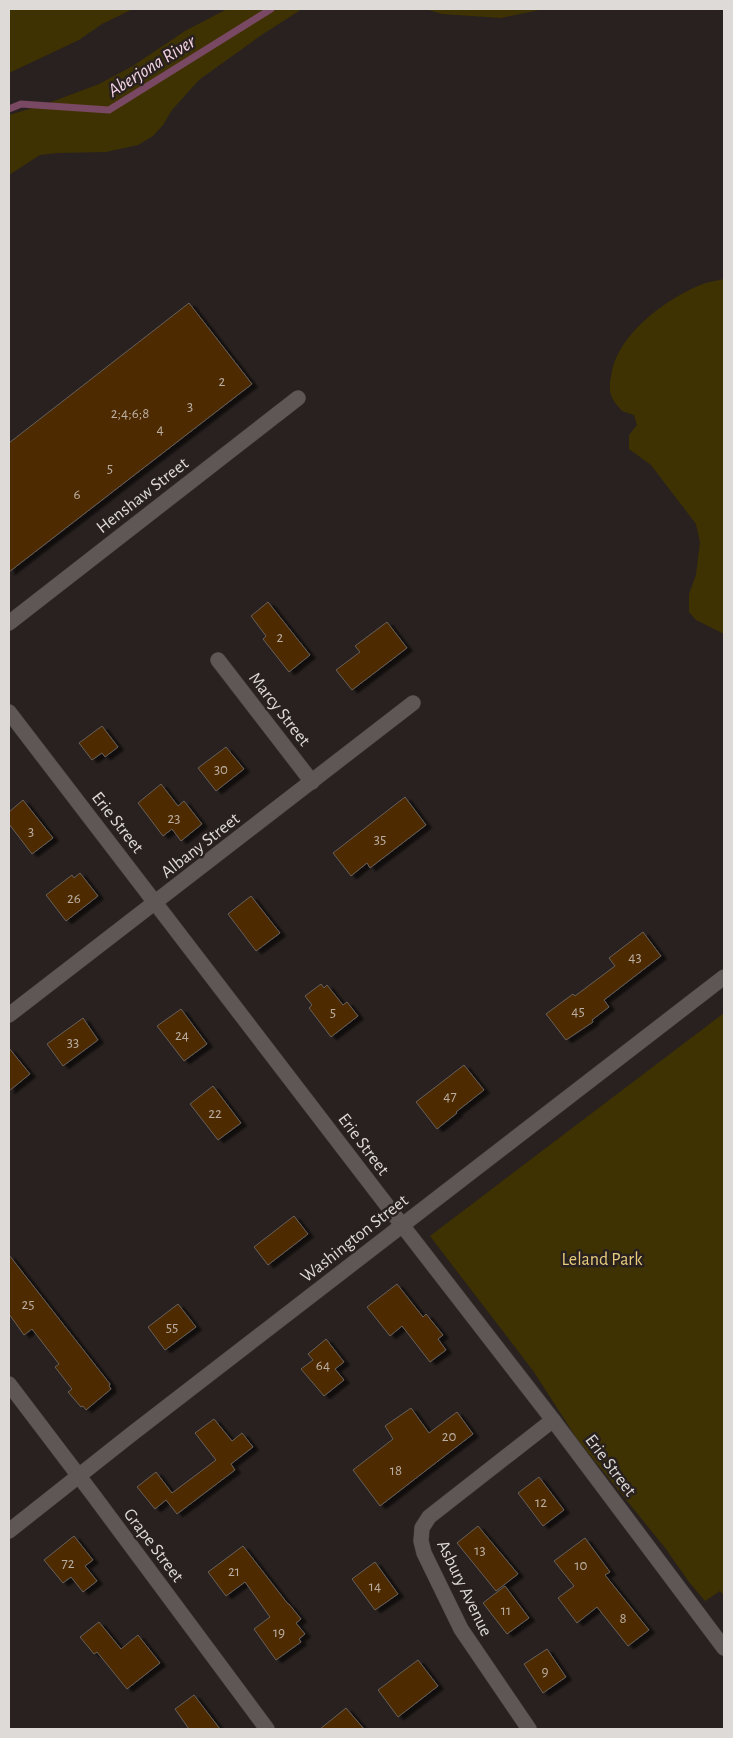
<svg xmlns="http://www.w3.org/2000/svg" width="733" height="1738" viewBox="0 0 733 1738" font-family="'Alegreya Sans',sans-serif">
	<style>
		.green { fill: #3f3202 }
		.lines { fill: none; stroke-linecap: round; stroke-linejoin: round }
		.stream { stroke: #794862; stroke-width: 7 }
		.building { fill: #4e2a00; stroke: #66605b; filter: url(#shadow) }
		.street-casing { stroke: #423d3b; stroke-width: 16 }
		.secondary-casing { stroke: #423d3b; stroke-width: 16 }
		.street { stroke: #5f5755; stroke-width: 15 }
		.secondary { stroke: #5f5755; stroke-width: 15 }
		.labels { text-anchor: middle; stroke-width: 5; stroke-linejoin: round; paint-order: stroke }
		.number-label { font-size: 15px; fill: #baaea2 }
		.street-label { font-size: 18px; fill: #dedad8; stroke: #28211f }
		.park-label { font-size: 18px; fill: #e8cc7b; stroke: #28211f }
		.water-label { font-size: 19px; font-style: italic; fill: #f6d4e4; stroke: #28211f }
	</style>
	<defs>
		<filter id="shadow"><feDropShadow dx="5.5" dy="3" stdDeviation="1" flood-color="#0009"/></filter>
	</defs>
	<rect width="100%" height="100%" fill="#28211f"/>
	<!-- green -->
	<g class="green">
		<path d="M 9,9 L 133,9 L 102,24 L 79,40 L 9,73 Z"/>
		<path d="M 227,9 L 302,9 L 260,36 L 199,80 L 172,110 L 163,125 L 153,136 L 138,145 L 106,152 L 57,153 L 40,155 L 9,175 L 9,115 L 46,104 L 99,84 L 131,67 L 185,31 Z"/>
		<path d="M 425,9 L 544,9 L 501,18 L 442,14 Z"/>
		<path d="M 724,279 L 724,634 L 696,620 L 689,612 L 689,594 L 696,575 L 700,542 L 696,524 L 651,465 L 629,449 L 629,435 L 637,425 L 634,415 L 622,411 C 618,406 613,401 611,395 C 609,389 610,382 611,376 C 616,336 663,301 698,286 C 706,282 716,281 724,279 Z"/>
		<path d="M 724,1013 L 724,1596 L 720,1591 L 705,1601 L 689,1582 L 666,1549 L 577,1439 L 534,1372 L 430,1236 Z"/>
	</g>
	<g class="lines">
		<!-- stream -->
		<path class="stream" d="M 9,109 L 21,104 L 109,110 L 271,9"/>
	</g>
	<!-- building -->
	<g class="building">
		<path d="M 189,303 L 252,384 L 9,572 L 9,443 Z"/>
		<path d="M 268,602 L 310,655 L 289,672 L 263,639 L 266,636 L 251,616 Z"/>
		<path d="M 387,622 L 407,648 L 352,690 L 336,670 L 360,652 L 355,646 Z"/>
		<path d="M 102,726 L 118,747 L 105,757 L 102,753 L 92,760 L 79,743 Z"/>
		<path d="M 226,747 L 244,769 L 216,791 L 198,768 Z"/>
		<path d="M 161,784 L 178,806 L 184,801 L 202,824 L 181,841 L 172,829 L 163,836 L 138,803 Z"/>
		<path d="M 405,797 L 426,825 L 370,868 L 367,863 L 351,876 L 333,853 Z"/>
		<path d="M 23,800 L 53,838 L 32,854 L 9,824 L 9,812 Z"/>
		<path d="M 80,873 L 98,896 L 66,921 L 46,895 L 72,875 L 74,878 Z"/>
		<path d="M 251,896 L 280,933 L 256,951 L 228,914 Z"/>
		<path d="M 643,932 L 661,956 L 604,1000 L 609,1007 L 592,1020 L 593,1022 L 566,1040 L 546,1014 L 573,994 L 575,996 L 615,966 L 609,958 Z"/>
		<path d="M 321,984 L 324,988 L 327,985 L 343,1005 L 347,1002 L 358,1016 L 331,1037 L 309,1008 L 312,1005 L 305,996 Z"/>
		<path d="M 181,1009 L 207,1044 L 184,1061 L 157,1026 Z"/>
		<path d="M 83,1018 L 98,1040 L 63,1066 L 47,1044 Z"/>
		<path d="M 9,1048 L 30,1074 L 9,1091 Z"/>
		<path d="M 464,1065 L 484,1090 L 456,1112 L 457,1113 L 437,1129 L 416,1102 Z"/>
		<path d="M 213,1086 L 241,1123 L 218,1140 L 190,1104 Z"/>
		<path d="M 294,1216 L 308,1234 L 268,1265 L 254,1247 Z"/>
		<path d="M 9,1255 L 110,1384 L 109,1386 L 111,1389 L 86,1410 L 83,1406 L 81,1407 L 68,1392 L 72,1389 L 55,1367 L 59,1364 L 32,1329 L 24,1335 L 9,1314 Z"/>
		<path d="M 397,1284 L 423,1317 L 426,1314 L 443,1335 L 438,1339 L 446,1350 L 430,1362 L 402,1326 L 390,1336 L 367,1307 Z"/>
		<path d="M 178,1304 L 196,1327 L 165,1350 L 148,1327 Z"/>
		<path d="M 326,1339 L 344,1362 L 335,1369 L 344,1380 L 324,1396 L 301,1369 L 313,1360 L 308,1354 Z"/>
		<path d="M 411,1408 L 429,1433 L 457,1412 L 473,1434 L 380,1506 L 353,1470 L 393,1439 L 385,1426 Z"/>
		<path d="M 214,1419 L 232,1441 L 242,1433 L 253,1447 L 231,1464 L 235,1470 L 177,1514 L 166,1500 L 155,1509 L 137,1487 L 156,1472 L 172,1493 L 216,1460 L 195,1433 Z"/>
		<path d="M 539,1477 L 564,1510 L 543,1526 L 518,1493 Z"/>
		<path d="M 478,1526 L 518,1574 L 496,1591 L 457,1543 Z"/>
		<path d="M 74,1536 L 93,1560 L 85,1566 L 97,1581 L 83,1592 L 71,1577 L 63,1583 L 44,1560 Z"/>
		<path d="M 585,1538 L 610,1572 L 605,1575 L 649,1630 L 628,1646 L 597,1607 L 577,1623 L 558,1598 L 574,1586 L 554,1561 Z"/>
		<path d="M 243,1546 L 288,1604 L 289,1604 L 301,1619 L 296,1623 L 305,1634 L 299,1639 L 301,1642 L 276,1660 L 254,1629 L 270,1617 L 245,1582 L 226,1596 L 208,1572 Z"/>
		<path d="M 375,1562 L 398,1594 L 375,1610 L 352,1579 Z"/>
		<path d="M 505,1586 L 529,1618 L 507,1634 L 483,1603 Z"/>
		<path d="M 99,1622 L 121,1649 L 138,1635 L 160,1663 L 127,1689 L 97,1652 L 94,1654 L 80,1637 Z"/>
		<path d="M 547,1649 L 566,1677 L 543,1693 L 524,1664 Z"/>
		<path d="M 418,1660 L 438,1686 L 398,1717 L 378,1690 Z"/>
		<path d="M 194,1695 L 220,1729 L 189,1729 L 175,1709 Z"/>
		<path d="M 346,1708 L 364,1729 L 320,1729 Z"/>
	</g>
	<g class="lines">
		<defs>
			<g id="street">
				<path d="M 9,623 L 298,398"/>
				<path d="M 218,660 L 312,782"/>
				<path d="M 9,712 L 402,1225 L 553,1420 L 724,1648"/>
				<path d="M 9,1015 L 413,703"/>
				<path d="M 9,1384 L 94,1496 L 267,1729"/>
				<path d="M 529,1729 L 461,1629 L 424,1553 L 421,1541 L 422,1528 L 429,1517 L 434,1513 L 553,1420"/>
			</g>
			<path id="secondary" d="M 9,1531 L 133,1433 L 724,977"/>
		</defs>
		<!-- street casing -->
		<use href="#street" class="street-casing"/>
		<!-- secondary casing -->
		<use href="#secondary" class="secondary-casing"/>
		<!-- street -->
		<use href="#street" class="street"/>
		<!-- secondary -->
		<use href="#secondary" class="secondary"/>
	</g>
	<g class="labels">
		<!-- number labels -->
		<g class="number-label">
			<text x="222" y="386">2</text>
			<text x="190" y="411">3</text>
			<text x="130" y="418">2;4;6;8</text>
			<text x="160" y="434">4</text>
			<text x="110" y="473">5</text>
			<text x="77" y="499">6</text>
			<text x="280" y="642">2</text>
			<text x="221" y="774">30</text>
			<text x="174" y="823">23</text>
			<text x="31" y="836">3</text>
			<text x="380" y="844">35</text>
			<text x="74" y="903">26</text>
			<text x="635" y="962">43</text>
			<text x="578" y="1016">45</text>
			<text x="333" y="1017">5</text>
			<text x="182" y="1040">24</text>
			<text x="73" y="1047">33</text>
			<text x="450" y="1101">47</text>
			<text x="215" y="1118">22</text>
			<text x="28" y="1309">25</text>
			<text x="172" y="1332">55</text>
			<text x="323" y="1370">64</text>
			<text x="449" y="1441">20</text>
			<text x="396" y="1475">18</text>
			<text x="541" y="1507">12</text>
			<text x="480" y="1555">13</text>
			<text x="68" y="1568">72</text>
			<text x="581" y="1570">10</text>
			<text x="234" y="1576">21</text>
			<text x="375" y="1591">14</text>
			<text x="506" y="1615">11</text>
			<text x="623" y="1623">8</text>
			<text x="279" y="1637">19</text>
			<text x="545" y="1676">9</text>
		</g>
		<!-- street labels -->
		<g class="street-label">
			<text transform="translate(142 495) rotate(-38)" y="6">Henshaw Street</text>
			<text transform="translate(280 709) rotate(52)" y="6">Marcy Street</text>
			<text transform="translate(118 822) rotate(52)" y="6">Erie Street</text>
			<text transform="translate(200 845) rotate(-38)" y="6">Albany Street</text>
			<text transform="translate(364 1144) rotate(53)" y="6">Erie Street</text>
			<text transform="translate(354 1238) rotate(-38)" y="6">Washington Street</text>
			<text transform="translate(611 1465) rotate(53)" y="6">Erie Street</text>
			<text transform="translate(154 1545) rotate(53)" y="6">Grape Street</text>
			<text transform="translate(465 1588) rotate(64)" y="6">Asbury Avenue</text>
		</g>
		<!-- park labels -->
		<g class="park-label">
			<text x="602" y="1265">Leland Park</text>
		</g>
		<!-- water labels -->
		<g class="water-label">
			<text transform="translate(151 65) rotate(-32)" y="7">Aberjona River</text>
		</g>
	</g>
	<!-- border -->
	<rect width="733" height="1738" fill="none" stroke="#dedad8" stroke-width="20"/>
</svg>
